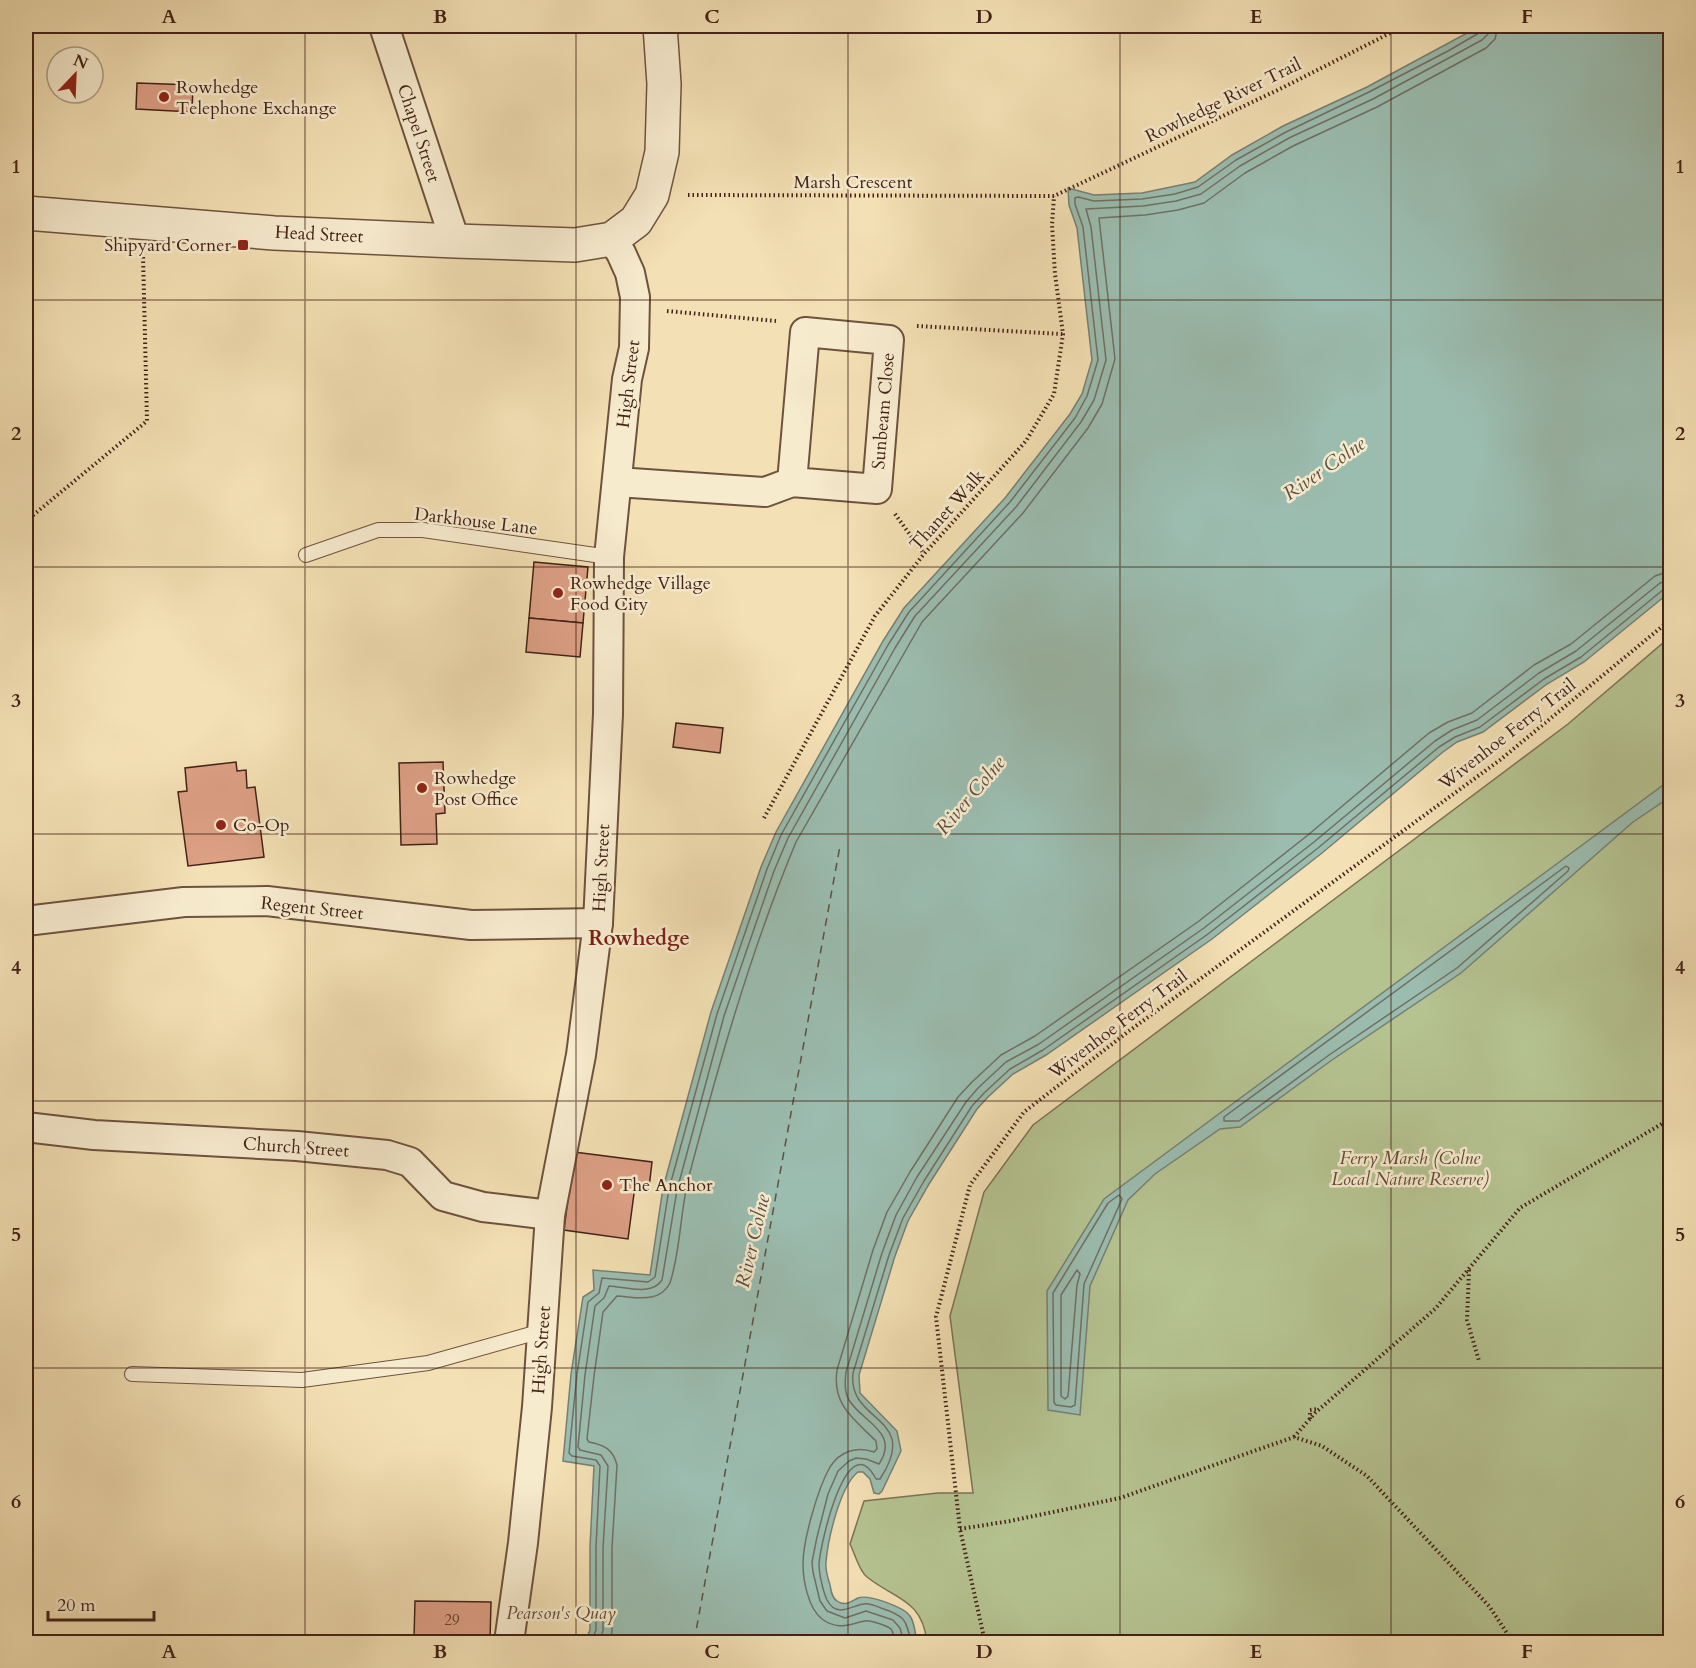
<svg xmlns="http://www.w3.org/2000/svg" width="1696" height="1668" viewBox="0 0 1696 1668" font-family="Cardo,serif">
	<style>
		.green { fill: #b5c391; stroke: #7c7254; stroke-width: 1.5 }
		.water { fill: #9bbdb0; stroke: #777f73; stroke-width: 1.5 }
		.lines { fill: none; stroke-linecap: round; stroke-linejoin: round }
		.shore { stroke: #6e7064; stroke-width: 1.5 }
		.ferry { stroke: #5d5045; stroke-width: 1.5; stroke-dasharray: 8 6; stroke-linecap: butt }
		.building { fill: #dda085; stroke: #422217; stroke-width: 1.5 }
		.service-casing { stroke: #6e523e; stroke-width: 16 }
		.minor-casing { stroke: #6e523e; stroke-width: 32 }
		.tertiary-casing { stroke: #6e523e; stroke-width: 36 }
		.path { stroke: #422217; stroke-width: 4; stroke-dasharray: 1.5 3; stroke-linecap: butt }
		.service { stroke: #f7ebce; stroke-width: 14 }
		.minor { stroke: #f7ebce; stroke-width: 28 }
		.tertiary { stroke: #f7ebce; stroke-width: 33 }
		.grid { fill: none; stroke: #422217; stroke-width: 1.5; stroke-opacity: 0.55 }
		.poi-dot { fill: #8f2418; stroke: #f7ebce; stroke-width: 2 }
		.labels { text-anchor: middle; stroke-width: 5; stroke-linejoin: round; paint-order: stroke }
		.number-label { font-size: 15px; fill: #694232 }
		.poi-label { font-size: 18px; fill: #422217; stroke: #f7ebce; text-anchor: start }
		.street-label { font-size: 18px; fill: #422217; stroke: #f7ebce }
		.park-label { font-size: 18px; font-style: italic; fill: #5f4a36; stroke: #f7ebce }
		.water-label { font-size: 20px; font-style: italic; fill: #5d5045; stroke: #f7ebce }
		.quarter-label { font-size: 21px; font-weight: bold; fill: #7a1f14; stroke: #f7ebce }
		.neatline { fill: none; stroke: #422217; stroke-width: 2 }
		.grid-label { font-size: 20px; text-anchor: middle; font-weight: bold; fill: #422217 }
	</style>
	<rect width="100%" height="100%" fill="#f3e0b4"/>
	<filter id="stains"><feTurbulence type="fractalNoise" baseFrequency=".00333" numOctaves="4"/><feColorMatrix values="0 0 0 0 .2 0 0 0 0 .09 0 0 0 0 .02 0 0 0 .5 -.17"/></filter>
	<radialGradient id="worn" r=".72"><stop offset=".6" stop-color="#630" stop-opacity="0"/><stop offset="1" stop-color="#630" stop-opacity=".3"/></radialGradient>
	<!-- green -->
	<path class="green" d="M 1670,637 L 1670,1642 L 927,1642 C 922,1599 896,1600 867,1577 C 859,1571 855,1554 850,1544 L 864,1501 L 938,1493 L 973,1493 L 950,1316 L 984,1192 L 1033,1125 L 1568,724 Z"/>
	<!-- water -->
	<g class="water">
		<path d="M 1480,26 L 1670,26 L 1670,592 L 1584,662 L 1547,684 L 1483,732 L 1457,742 L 1443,752 L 1322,853 L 1212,939 L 1046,1055 L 1013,1074 L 988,1097 L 977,1109 L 929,1184 L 908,1221 L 895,1256 L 859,1375 L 860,1393 L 897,1431 L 901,1451 L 882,1491 L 879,1494 L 874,1493 L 870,1479 L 863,1472 L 858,1472 C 840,1486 828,1539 826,1562 C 825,1570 828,1578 830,1585 C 831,1591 832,1598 837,1601 C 846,1607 851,1601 858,1598 C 868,1594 904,1607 910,1616 C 915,1623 915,1634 917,1642 L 580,1642 L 585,1641 L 590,1630 L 590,1547 L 594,1466 L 563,1461 L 571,1374 L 583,1297 L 594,1290 L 593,1270 L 650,1275 L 663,1188 L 711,1012 L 761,867 L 776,832 L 883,641 L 904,608 L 1005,498 L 1070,414 L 1082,394 L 1092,360 L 1077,228 L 1069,205 L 1068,188 L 1094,195 L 1142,193 L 1195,182 L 1232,155 L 1283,126 L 1367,87 Z"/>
		<path d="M 1670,780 L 1670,797 L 1633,822 L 1461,973 L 1332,1060 L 1240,1127 L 1220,1129 L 1155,1174 L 1128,1200 L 1090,1286 L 1080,1415 L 1048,1410 L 1047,1291 L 1104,1199 Z"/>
	</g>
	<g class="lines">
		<!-- shore -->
		<g class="shore">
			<path d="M 1566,866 L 1569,868 L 1568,871 L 1457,968 L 1329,1055 L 1239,1121 L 1224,1121 L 1224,1117 Z"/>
			<path d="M 1119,1195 L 1122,1199 L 1084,1284 L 1075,1405 L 1071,1407 L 1056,1405 L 1054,1402 L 1053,1293 L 1108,1203 Z"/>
			<path d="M 1077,1270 L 1080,1274 L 1077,1285 L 1068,1396 L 1065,1399 L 1061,1396 L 1061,1295 Z"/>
			<path d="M 591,1642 L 596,1630 L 596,1547 L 600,1466 L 596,1460 L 572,1456 L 569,1453 L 577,1374 L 588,1302 L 599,1293 L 602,1278 L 648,1282 L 655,1277 L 669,1189 L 717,1014 L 767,869 L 781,835 L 888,645 L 909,612 L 1010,502 L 1075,418 L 1087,396 L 1098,360 L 1083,227 L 1075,204 L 1075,198 L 1078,197 L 1094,201 L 1142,199 L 1175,194 L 1198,187 L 1236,160 L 1286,132 L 1369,92 L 1448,51 L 1479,33 L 1482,26"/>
			<path d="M 600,1642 L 603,1630 L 603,1548 L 608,1466 L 601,1455 L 580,1450 L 578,1447 L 585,1375 L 595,1306 L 604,1298 L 609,1286 C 626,1287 652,1296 662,1280 L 677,1190 L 724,1016 L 774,871 L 788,838 L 895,648 L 915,616 L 1016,507 L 1081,422 L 1094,400 L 1106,360 L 1091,227 L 1086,209 L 1143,206 L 1176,201 L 1201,194 L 1240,166 L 1289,138 L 1373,99 L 1482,40 L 1488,34 L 1489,26"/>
			<path d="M 610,1642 L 612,1631 L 612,1548 L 617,1465 C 613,1449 604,1445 589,1442 L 587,1439 L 594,1376 L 603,1312 L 617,1296 C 636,1297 659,1304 670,1283 C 681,1249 680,1211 689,1176 C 719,1063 751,950 796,842 L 922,622 L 1023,513 L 1088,428 L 1102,404 L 1115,359 L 1099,218 L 1145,215 L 1178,210 L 1204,203 L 1245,173 L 1293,146 L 1377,107 L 1486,48 L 1495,39 L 1498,26"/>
			<path d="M 894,1642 C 894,1639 893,1632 891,1629 C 888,1626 870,1620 865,1621 C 849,1624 838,1631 822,1619 C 808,1608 803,1580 803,1564 C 803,1540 818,1488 830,1467 C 840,1451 857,1446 874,1452 L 877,1449 L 876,1441 C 853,1418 832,1405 837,1370 L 873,1250 L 887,1212 L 910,1172 L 958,1097 L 972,1082 L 1001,1055 L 1035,1036 L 1199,921 L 1308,835 L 1429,733 L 1448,722 L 1472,713 L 1534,665 L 1571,644 L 1655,576 L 1670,571"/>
			<path d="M 904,1642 L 900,1628 L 893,1620 L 866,1611 L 845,1618 L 827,1611 L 820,1601 L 813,1572 L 812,1562 L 817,1537 L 828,1494 L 838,1471 L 849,1461 L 856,1458 L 866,1459 L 879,1464 C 900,1432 863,1423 849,1400 C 844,1391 845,1381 846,1372 L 882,1253 L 896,1215 L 917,1177 L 966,1102 L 978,1088 L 1006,1062 L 1039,1044 L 1204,928 L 1314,842 L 1435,741 L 1452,730 L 1477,720 L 1539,673 L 1576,651 L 1660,583 L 1670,580"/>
			<path d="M 911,1642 C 906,1619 905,1616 881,1608 C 876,1606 869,1603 864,1604 C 852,1605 837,1619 827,1600 C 823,1591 819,1574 819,1564 C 820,1546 847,1423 876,1479 L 880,1479 C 922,1415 847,1424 853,1373 L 889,1255 L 903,1218 L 924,1181 L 972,1106 L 984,1093 L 1010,1069 L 1043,1050 L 1208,934 L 1318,848 L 1439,747 L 1455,737 L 1480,727 L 1544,679 L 1581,657 L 1664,589 L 1670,588"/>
		</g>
		<!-- ferry -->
		<path class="ferry" d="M 694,1642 L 840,846"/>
	</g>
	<!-- building -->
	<g class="building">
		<path d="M 137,83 L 193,85 L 192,112 L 136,109 Z"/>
		<path d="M 534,562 L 588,567 L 583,623 L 529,618 Z"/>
		<path d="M 529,618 L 583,623 L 580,657 L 526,652 Z"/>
		<path d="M 676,723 L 723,728 L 720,753 L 673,747 Z"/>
		<path d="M 236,762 L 237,771 L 246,770 L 247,788 L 255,787 L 264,857 L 188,866 L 178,792 L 187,791 L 185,768 Z"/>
		<path d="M 443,762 L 445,813 L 436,814 L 437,844 L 401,845 L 399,763 Z"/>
		<path d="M 574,1152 L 652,1162 L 649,1188 L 635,1186 L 628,1239 L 564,1230 Z"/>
		<path d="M 415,1601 L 491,1602 L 490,1640 L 414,1638 Z"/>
	</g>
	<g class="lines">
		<defs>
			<g id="service">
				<path d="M 306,555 L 378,530 L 423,530 L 609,557"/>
				<path d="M 132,1374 L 302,1380 L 428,1363 L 542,1331"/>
			</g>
			<g id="minor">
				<path d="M 384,26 L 455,241"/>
				<path d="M 617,482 L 765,492 L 792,482 L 877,489 L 889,340 L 805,332 L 792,482"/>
				<path d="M 26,921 L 184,902 L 267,901 L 471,925 L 598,923"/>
				<path d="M 26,1127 L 94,1135 L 297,1146 L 387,1155 L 410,1162 L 443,1196 L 483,1207 L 550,1215"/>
				<path d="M 509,1642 L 523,1543 L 537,1407 L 550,1215 L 581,1055 L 598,923 L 608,714 L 609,557 L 627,379 L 634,348 L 635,297 L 630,273 L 621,253 L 612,239"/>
			</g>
			<path id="tertiary" d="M 26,213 L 274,233 L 455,241 L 575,245 L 612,239 L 636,221 L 652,195 L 662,152 L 664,84 L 660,26"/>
		</defs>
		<!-- service casing -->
		<use href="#service" class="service-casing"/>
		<!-- minor casing -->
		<use href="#minor" class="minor-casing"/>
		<!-- tertiary casing -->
		<use href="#tertiary" class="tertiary-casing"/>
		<!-- path -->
		<g class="path">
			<path d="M 688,195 L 1054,196 L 1282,88 L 1404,26"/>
			<path d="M 667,311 L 776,321"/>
			<path d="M 917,326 L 1063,334"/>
			<path d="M 895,514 L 924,554"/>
			<path d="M 26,521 L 147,421 L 143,255"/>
			<path d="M 764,818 L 875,616 L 924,554 L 1026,441 L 1054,394 L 1063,334 L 1055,274 L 1052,225 L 1054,196"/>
			<path d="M 1469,1270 L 1467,1320 L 1479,1361"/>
			<path d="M 1310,1419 L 1310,1410 L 1317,1409"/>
			<path d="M 1294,1437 L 1315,1413 L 1435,1309 L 1520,1208 L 1670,1119"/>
			<path d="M 960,1529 L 1010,1521 L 1120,1498 L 1294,1437 L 1322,1446 L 1367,1476 L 1489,1606 L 1513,1642"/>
			<path d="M 985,1642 L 960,1529 L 936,1317 L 970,1185 L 1024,1112 L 1129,1031 L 1500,760 L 1670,620"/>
		</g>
		<!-- service -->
		<use href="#service" class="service"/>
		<!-- minor -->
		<use href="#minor" class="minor"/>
		<!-- tertiary -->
		<use href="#tertiary" class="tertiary"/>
	</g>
	<!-- grid -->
	<path class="grid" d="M 305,26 L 305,1642M 576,26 L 576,1642M 848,26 L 848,1642M 1120,26 L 1120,1642M 1391,26 L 1391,1642M 26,300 L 1670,300M 26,567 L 1670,567M 26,834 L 1670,834M 26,1101 L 1670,1101M 26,1368 L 1670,1368"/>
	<!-- markers -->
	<g class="poi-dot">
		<circle cx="164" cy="97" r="6"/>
		<rect x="237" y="239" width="12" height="12" rx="3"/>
		<circle cx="558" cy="593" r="6"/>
		<circle cx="422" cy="788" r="6"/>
		<circle cx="221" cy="825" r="6"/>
		<circle cx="607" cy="1185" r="6"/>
	</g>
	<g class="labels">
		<!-- number labels -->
		<g class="number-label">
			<text x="452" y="1625">29</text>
		</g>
		<!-- poi labels -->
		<g class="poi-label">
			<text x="176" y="93">Rowhedge<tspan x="176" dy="21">Telephone Exchange</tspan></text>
			<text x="231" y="251" text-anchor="end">Shipyard Corner</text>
			<text x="570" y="589">Rowhedge Village<tspan x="570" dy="21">Food City</tspan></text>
			<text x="434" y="784">Rowhedge<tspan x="434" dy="21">Post Office</tspan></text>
			<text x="233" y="831">Co-Op</text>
			<text x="619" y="1191">The Anchor</text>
		</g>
		<!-- street labels -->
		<g class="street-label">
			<text transform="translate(1223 100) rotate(-26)" y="6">Rowhedge River Trail</text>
			<text transform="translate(419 133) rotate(72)" y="6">Chapel Street</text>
			<text x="853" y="188">Marsh Crescent</text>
			<text transform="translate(319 234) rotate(3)" y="6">Head Street</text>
			<text transform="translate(628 384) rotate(-83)" y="6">High Street</text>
			<text transform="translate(883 411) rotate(-85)" y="6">Sunbeam Close</text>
			<text transform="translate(947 510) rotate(-48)" y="6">Thanet Walk</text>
			<text transform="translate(476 521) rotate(7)" y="6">Darkhouse Lane</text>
			<text transform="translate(1507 734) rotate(-38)" y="6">Wivenhoe Ferry Trail</text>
			<text transform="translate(601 868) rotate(-87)" y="6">High Street</text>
			<text transform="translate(312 908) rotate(6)" y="6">Regent Street</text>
			<text transform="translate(1118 1024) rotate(-37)" y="6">Wivenhoe Ferry Trail</text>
			<text transform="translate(296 1147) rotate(4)" y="6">Church Street</text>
			<text transform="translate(541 1350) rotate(-86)" y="6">High Street</text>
		</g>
		<!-- park labels -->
		<g class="park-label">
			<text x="1410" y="1164">Ferry Marsh (Colne<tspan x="1410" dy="21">Local Nature Reserve)</tspan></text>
			<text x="561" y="1619">Pearson's Quay</text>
		</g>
		<!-- water labels -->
		<g class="water-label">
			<text transform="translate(1324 468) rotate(-35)" y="7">River Colne</text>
			<text transform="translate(970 795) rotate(-50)" y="7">River Colne</text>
			<text transform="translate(752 1241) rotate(-77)" y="7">River Colne</text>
		</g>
		<!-- quarter labels -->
		<g class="quarter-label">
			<text x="639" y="945">Rowhedge</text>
		</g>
	</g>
	<!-- margin -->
	<rect width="1696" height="1668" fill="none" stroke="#f3e0b4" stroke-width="66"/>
	<!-- north arrow -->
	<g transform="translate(75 75) rotate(23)"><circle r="28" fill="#f7ebce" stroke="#af9b85" stroke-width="1.5"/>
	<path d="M0-4.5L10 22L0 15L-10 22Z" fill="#8f2418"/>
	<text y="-9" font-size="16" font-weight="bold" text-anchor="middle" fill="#422217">N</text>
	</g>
	<!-- scale -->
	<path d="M48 1611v9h106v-9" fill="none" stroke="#422217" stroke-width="3"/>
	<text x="57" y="1611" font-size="18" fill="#422217" stroke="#f7ebce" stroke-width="4.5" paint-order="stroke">20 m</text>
	<rect x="33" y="33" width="1630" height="1602" class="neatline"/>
	<g class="grid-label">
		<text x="169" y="23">A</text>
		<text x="440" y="23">B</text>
		<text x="712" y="23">C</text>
		<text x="984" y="23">D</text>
		<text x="1256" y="23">E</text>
		<text x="1527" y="23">F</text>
		<text x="16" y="173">1</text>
		<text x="1680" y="173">1</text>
		<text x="16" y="440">2</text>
		<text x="1680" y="440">2</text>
		<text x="16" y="707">3</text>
		<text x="1680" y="707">3</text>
		<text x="16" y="974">4</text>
		<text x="1680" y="974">4</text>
		<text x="16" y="1241">5</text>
		<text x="1680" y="1241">5</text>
		<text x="16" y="1508">6</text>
		<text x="1680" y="1508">6</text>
		<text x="169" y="1658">A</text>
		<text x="440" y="1658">B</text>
		<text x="712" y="1658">C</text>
		<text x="984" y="1658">D</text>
		<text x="1256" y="1658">E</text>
		<text x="1527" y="1658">F</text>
	</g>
	<rect width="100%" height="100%" filter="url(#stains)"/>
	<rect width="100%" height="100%" fill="url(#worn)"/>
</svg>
